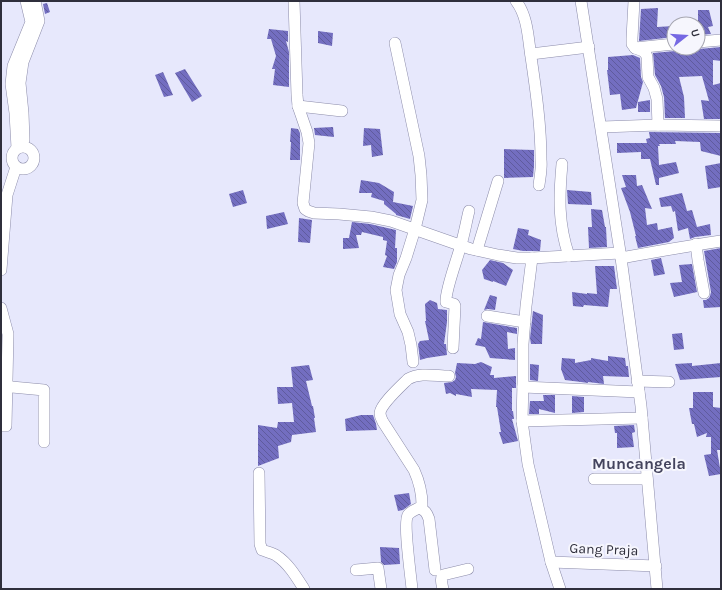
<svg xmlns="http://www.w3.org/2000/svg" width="722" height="590" viewBox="0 0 722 590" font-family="Karla,sans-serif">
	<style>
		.building { fill: url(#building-back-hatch) }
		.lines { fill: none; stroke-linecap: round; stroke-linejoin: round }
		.minor-casing { stroke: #8c8caa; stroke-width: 12 }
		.minor { stroke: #fff; stroke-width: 11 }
		.labels { text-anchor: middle; stroke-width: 4; stroke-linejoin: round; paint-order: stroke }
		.street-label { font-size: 14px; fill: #2f2f3c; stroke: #f6f6fd }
		.quarter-label { font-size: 16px; font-weight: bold; fill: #44445e; stroke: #f6f6fd }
	</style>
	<defs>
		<pattern id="building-back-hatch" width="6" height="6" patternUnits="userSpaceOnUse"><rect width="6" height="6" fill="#736ec0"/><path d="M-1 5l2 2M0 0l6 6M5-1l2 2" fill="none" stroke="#5f5b9d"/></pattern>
	</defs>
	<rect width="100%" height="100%" fill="#e7e8fc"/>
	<!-- building -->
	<g class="building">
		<path d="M 47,3 L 50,12 L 45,14 L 43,4 Z"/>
		<path d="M 658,8 L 657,27 L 674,26 L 674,37 L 639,41 L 641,9 Z"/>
		<path d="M 698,10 L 709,10 L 713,26 L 708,27 L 711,34 L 698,35 Z"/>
		<path d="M 269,29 L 288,31 L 288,42 L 286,41 L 289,52 L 289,87 L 273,85 L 275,69 L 272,69 L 276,56 L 271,39 L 267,39 Z"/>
		<path d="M 318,31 L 333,33 L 332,46 L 318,43 Z"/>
		<path d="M 721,47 L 721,61 L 713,60 L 713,85 L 721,83 L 721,119 L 704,119 L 701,100 L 709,101 L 702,76 L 679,77 L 684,97 L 685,118 L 665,118 L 664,97 L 661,86 L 655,75 L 653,53 L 675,51 L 679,48 L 695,48 L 699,49 Z"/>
		<path d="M 633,55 L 640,58 L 641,77 L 643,82 L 636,108 L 622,110 L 620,94 L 610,95 L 607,70 L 608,70 L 608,57 Z"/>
		<path d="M 185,69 L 202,96 L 192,102 L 175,73 Z"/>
		<path d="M 163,72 L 173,95 L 164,97 L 155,75 Z"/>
		<path d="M 650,100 L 650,112 L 638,112 L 638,102 Z"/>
		<path d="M 333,127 L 334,137 L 315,135 L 314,128 Z"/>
		<path d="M 291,128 L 298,129 L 300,133 L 300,160 L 290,160 L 291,142 L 290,142 Z"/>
		<path d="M 364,128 L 380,129 L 383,155 L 372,157 L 371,145 L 363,146 Z"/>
		<path d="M 649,132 L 721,133 L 721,156 L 701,151 L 700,142 L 675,141 L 676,144 L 659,144 L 660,146 L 658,146 L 659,165 L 676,162 L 679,173 L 659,178 L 659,185 L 656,185 L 650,159 L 641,159 L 641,152 L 617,153 L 617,143 L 647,143 L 646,139 L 650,138 Z"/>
		<path d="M 504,149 L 534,150 L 534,166 L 533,177 L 504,178 Z"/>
		<path d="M 721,163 L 721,187 L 708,189 L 705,166 Z"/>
		<path d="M 622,175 L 636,175 L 637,186 L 642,185 L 652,209 L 645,208 L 647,225 L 657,223 L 658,230 L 672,227 L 674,238 L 669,242 L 638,248 L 635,236 L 636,236 L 630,212 L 621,188 L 626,187 Z"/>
		<path d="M 361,180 L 379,183 L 394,192 L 393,202 L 413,206 L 410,219 L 396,215 L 396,214 L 384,204 L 384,201 L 371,197 L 372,193 L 359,193 Z"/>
		<path d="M 243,190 L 247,203 L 233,207 L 229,194 Z"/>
		<path d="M 567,190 L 591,192 L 592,205 L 568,204 Z"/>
		<path d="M 682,193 L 687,211 L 692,210 L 697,227 L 710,224 L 711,235 L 695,237 L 690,239 L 688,228 L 678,231 L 675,211 L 673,212 L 671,206 L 661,207 L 659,198 Z"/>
		<path d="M 591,209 L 602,210 L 605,227 L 606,227 L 607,247 L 589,248 L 588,227 L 592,227 Z"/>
		<path d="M 284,212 L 288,224 L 267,229 L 266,216 Z"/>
		<path d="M 299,218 L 312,220 L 310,243 L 298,242 Z"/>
		<path d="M 352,222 L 370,224 L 396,230 L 395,248 L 397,248 L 397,262 L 394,269 L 383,267 L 387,256 L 385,255 L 387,241 L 383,240 L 383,237 L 362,232 L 361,235 L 356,235 L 359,248 L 343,249 L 343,238 L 349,238 Z"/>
		<path d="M 518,228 L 529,230 L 528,235 L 541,240 L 540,251 L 523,251 L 513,249 Z"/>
		<path d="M 721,248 L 721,307 L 704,308 L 703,300 L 706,300 L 709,298 L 710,296 L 711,292 L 704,251 Z"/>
		<path d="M 661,258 L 665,274 L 654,276 L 651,260 Z"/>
		<path d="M 490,260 L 503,263 L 513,270 L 506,286 L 493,281 L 493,282 L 484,279 L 482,270 Z"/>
		<path d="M 692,264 L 697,292 L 674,297 L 670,283 L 682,282 L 679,265 Z"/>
		<path d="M 595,266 L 614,266 L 617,289 L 610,289 L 608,307 L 584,305 L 583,307 L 573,306 L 572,292 L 587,294 L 587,293 L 597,294 Z"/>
		<path d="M 490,295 L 497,297 L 495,310 L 488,309 L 484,310 Z"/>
		<path d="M 430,300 L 437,303 L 438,309 L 447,310 L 447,322 L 444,344 L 446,344 L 447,355 L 427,358 L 420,360 L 418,344 L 420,341 L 429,340 L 425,321 L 426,321 L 425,304 Z"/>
		<path d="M 533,311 L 543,315 L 542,344 L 531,344 L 530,338 Z"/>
		<path d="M 483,322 L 517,328 L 517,334 L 507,332 L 508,349 L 515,348 L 515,360 L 490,358 L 485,347 L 475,345 L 478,338 L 481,339 Z"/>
		<path d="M 682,333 L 684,349 L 674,350 L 672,334 Z"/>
		<path d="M 608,356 L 625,358 L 626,366 L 628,366 L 629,377 L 603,376 L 604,384 L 588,382 L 588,383 L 581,382 L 565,380 L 561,369 L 562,358 L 575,359 L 575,363 L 591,360 L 591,358 L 608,361 Z"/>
		<path d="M 481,362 L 492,367 L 490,375 L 494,375 L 494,378 L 516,376 L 516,388 L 512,388 L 512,411 L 513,411 L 514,419 L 512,419 L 518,441 L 503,444 L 499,432 L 501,432 L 497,407 L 496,407 L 497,390 L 471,389 L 472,397 L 456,394 L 456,396 L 450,393 L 446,394 L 444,383 L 452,382 L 455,380 L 456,377 L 455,373 L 457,363 L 475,364 Z"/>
		<path d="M 692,363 L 692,366 L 721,363 L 721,377 L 680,380 L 675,364 Z"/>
		<path d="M 530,364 L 539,365 L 538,381 L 530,380 Z"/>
		<path d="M 309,365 L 313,380 L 306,381 L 312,406 L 313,406 L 315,418 L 314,418 L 316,432 L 292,435 L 291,442 L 278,446 L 279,458 L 258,466 L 258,425 L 277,428 L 278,422 L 294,422 L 292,403 L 278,404 L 277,387 L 293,387 L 291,367 Z"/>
		<path d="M 693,392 L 713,392 L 713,407 L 721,408 L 721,450 L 717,450 L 721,474 L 709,476 L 704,455 L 711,454 L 711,437 L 706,437 L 707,433 L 697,437 L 694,424 L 692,424 L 689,408 L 693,408 Z"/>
		<path d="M 543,395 L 555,395 L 555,413 L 539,409 L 539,414 L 529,414 L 530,401 L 544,401 Z"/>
		<path d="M 572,396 L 584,397 L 584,412 L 572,413 Z"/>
		<path d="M 361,415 L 373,415 L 376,424 L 377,430 L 346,431 L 345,419 Z"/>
		<path d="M 634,425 L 635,432 L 632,433 L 634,447 L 617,448 L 617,433 L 615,433 L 614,426 Z"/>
		<path d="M 409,493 L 411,504 L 403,510 L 398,511 L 394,495 Z"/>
		<path d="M 380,547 L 399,548 L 400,564 L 384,565 L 381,562 Z"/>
	</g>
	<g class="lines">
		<defs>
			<g id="minor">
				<path d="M 294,1 L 297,95 L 298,106 L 307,132 L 309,143 L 303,203 L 305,209 L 308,211 L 314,213 L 339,214 L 371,217 L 391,221 L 471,249 L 498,255 L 517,258 L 532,258 L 620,253"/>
				<path d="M 516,1 C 528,17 528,38 531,57 C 536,91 541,126 541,160 C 542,168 540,177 539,185"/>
				<path d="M 581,1 L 621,258 L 641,406 L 657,589"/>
				<path d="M 634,1 L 632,38 L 632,44 L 635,48 L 643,51 L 646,54 L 647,57 L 648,77 L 654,88 L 657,99 L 658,125"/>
				<path d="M 698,42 L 721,40"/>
				<path d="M 395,43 L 419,156 L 421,175 L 422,200 L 415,229 L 406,258 L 399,275 L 396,290 L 400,314 L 408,332 L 411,345 L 413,362"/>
				<path d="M 635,48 L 674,44"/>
				<path d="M 531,54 L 589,47"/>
				<path d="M 298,106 L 342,111"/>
				<path d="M 602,127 L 658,125 L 721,126"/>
				<path d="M 24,140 L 23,113 L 20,83 L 23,62 L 39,21 L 35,1"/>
				<circle cx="23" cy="158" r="11"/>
				<path d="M 17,148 L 15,113 L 11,84 L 13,66 L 31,22 L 26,1"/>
				<path d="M 562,164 C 559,197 558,224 569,256"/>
				<path d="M 696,244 L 698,260 L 704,293"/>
				<path d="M 477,250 L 498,181"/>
				<path d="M 532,258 L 526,306 L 523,344 L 523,382 L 522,421 L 528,464 L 551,562 L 560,589"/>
				<path d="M 621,258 C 654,252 688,246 721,241"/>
				<path d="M 1,270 L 7,195 L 16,167"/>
				<path d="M 1,308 L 8,334 L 6,426 L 1,426"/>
				<path d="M 487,316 L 525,322"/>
				<path d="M 453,348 L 455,306 L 454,304 L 446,302 C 445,291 457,260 460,248 C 464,236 466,223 469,211"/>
				<path d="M 637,381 L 669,382"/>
				<path d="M 1,386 L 44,390 L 44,442"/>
				<path d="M 523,387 L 639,392"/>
				<path d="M 522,421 L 642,418"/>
				<path d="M 259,473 L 260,544 L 262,550 C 267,552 273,553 277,556 C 289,564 297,578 304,589"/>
				<path d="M 594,479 L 647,479"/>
				<path d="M 419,508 C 425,510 427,513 429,519 L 435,570"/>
				<path d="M 551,562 L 656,566"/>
				<path d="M 356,570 L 378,568 L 381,589"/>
				<path d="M 412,589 C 411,577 403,522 408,515 C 411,511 417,509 421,507 L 422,505 C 422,493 419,481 414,470 L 383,422 C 382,420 380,417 380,413 C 381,404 401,386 408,379 C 420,372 436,376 449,376"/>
				<path d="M 443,589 C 442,584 440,579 443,575 L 468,569"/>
			</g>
		</defs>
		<!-- minor casing -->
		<use href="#minor" class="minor-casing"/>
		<!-- minor -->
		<use href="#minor" class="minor"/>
	</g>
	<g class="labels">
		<!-- street labels -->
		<g class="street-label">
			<text transform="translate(604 549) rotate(2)" y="5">Gang Praja</text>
		</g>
		<!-- quarter labels -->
		<g class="quarter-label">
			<text x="639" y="469">Muncangela</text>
		</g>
	</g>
	<!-- border -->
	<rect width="722" height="590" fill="none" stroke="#2f2f3c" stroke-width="4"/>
	<!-- north arrow -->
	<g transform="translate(686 36) rotate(73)"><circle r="19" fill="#f6f6fd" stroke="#a6a6b0"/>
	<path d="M0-3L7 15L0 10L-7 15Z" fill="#7568e3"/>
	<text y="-6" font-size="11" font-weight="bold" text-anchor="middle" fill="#2f2f3c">U</text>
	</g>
</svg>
